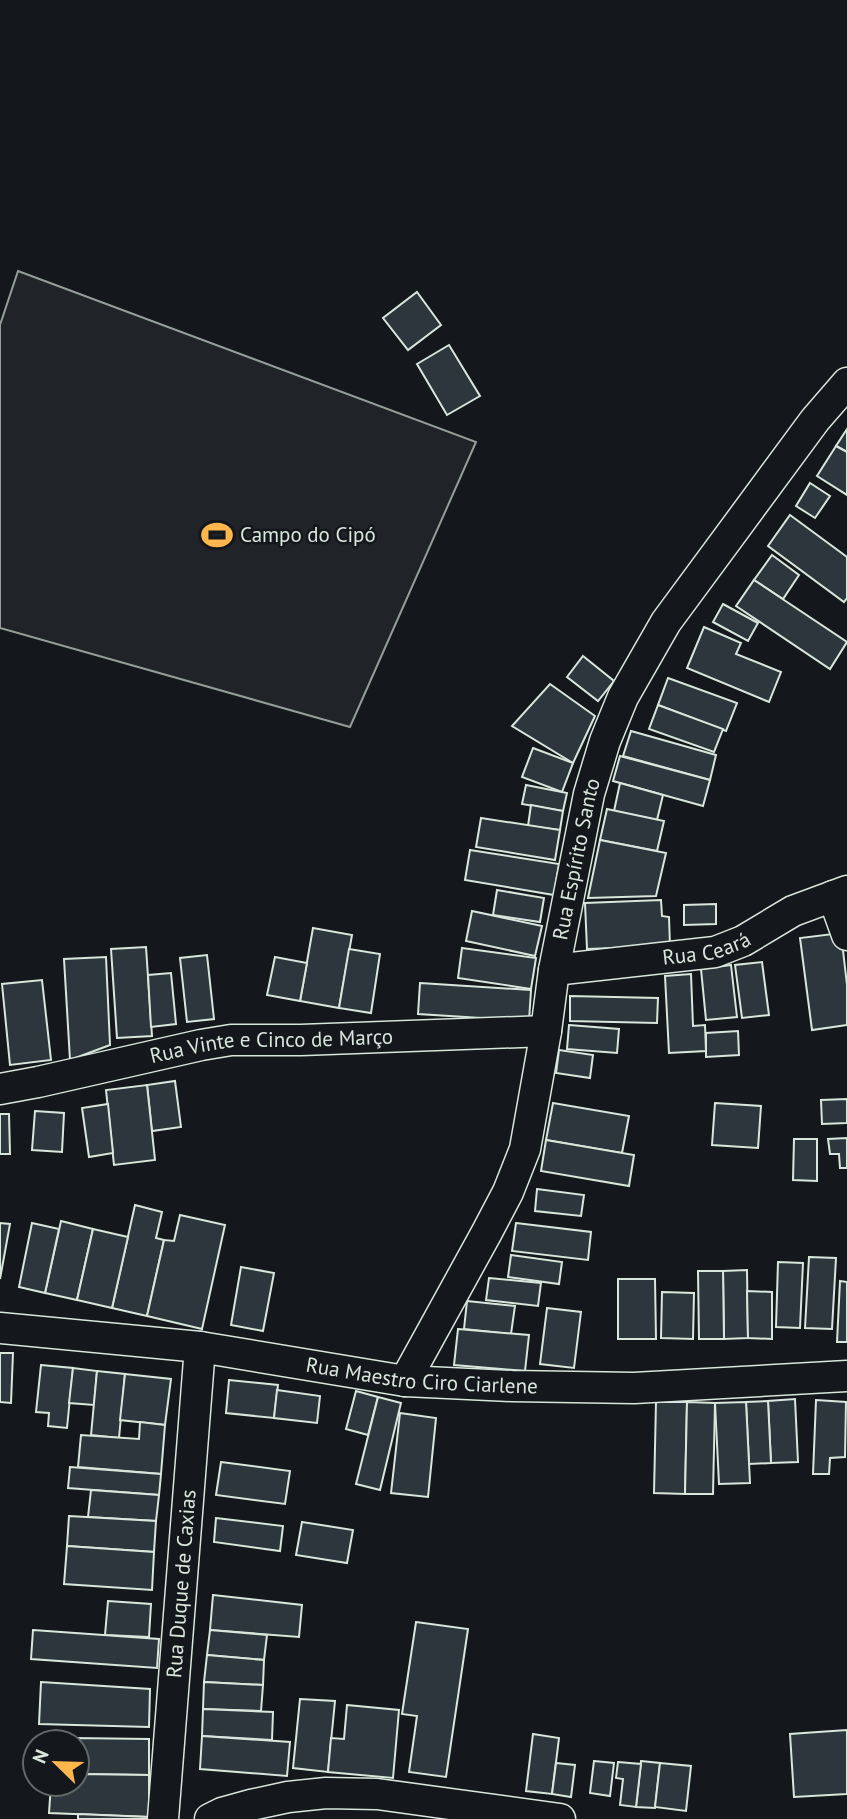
<svg xmlns="http://www.w3.org/2000/svg" width="847" height="1819" viewBox="0 0 847 1819" font-family="'PT Sans',sans-serif">
	<style>
		.green { fill: #202428; stroke: #939e99; stroke-width: 2 }
		.building { fill: #2c363c; stroke: #d8e6dc; stroke-width: 2 }
		.lines { fill: none; stroke-linecap: round; stroke-linejoin: round }
		.minor-casing { stroke: #d8e6dc; stroke-width: 33 }
		.minor { stroke: #14181c; stroke-width: 30 }
		.labels { text-anchor: middle; stroke-width: 5; stroke-linejoin: round; paint-order: stroke }
		.poi-label { font-size: 21px; fill: #d8e6dc; stroke: #14181c; text-anchor: start }
		.street-label { font-size: 21px; fill: #d8e6dc; stroke: #14181c }
	</style>
	<rect width="100%" height="100%" fill="#14181c"/>
	<!-- green -->
	<path class="green" d="M 18,271 L 476,442 L 350,727 L 0,628 L 0,325 Z"/>
	<!-- building -->
	<g class="building">
		<path d="M 417,292 L 441,325 L 408,350 L 383,318 Z"/>
		<path d="M 449,345 L 480,396 L 447,415 L 417,364 Z"/>
		<path d="M 847,429 L 847,452 L 836,446 Z"/>
		<path d="M 836,446 L 847,452 L 847,495 L 817,476 Z"/>
		<path d="M 810,483 L 830,496 L 815,518 L 796,506 Z"/>
		<path d="M 790,515 L 847,557 L 847,598 L 844,602 L 768,546 Z"/>
		<path d="M 772,555 L 799,575 L 783,599 L 754,580 Z"/>
		<path d="M 754,580 L 847,642 L 830,669 L 736,606 Z"/>
		<path d="M 723,604 L 758,623 L 748,641 L 713,622 Z"/>
		<path d="M 704,627 L 741,643 L 736,654 L 781,672 L 769,702 L 687,668 Z"/>
		<path d="M 583,656 L 614,681 L 598,701 L 567,677 Z"/>
		<path d="M 668,678 L 737,703 L 726,731 L 658,705 Z"/>
		<path d="M 550,684 L 595,716 L 573,763 L 512,726 Z"/>
		<path d="M 658,705 L 723,729 L 714,752 L 649,729 Z"/>
		<path d="M 631,731 L 716,755 L 710,780 L 623,756 Z"/>
		<path d="M 533,748 L 573,763 L 562,792 L 522,777 Z"/>
		<path d="M 620,756 L 710,780 L 703,806 L 613,781 Z"/>
		<path d="M 620,783 L 663,795 L 657,820 L 614,811 Z"/>
		<path d="M 526,785 L 567,793 L 563,811 L 522,804 Z"/>
		<path d="M 531,805 L 563,811 L 560,830 L 528,826 Z"/>
		<path d="M 607,809 L 664,821 L 657,851 L 600,840 Z"/>
		<path d="M 481,818 L 560,830 L 555,860 L 476,847 Z"/>
		<path d="M 600,840 L 666,853 L 656,896 L 588,898 Z"/>
		<path d="M 470,850 L 559,864 L 554,895 L 465,880 Z"/>
		<path d="M 497,890 L 544,898 L 540,922 L 493,915 Z"/>
		<path d="M 661,900 L 662,916 L 669,917 L 670,946 L 587,949 L 585,903 Z"/>
		<path d="M 716,904 L 716,924 L 684,925 L 684,905 Z"/>
		<path d="M 472,911 L 542,926 L 535,956 L 466,941 Z"/>
		<path d="M 313,928 L 352,935 L 339,1008 L 300,1001 Z"/>
		<path d="M 841,933 L 847,985 L 847,1025 L 812,1030 L 800,938 Z"/>
		<path d="M 146,947 L 152,1036 L 117,1038 L 111,949 Z"/>
		<path d="M 462,948 L 536,958 L 531,989 L 458,978 Z"/>
		<path d="M 349,949 L 380,954 L 371,1013 L 339,1008 Z"/>
		<path d="M 207,955 L 214,1019 L 187,1022 L 180,958 Z"/>
		<path d="M 106,957 L 110,1045 L 70,1060 L 64,959 Z"/>
		<path d="M 275,957 L 307,963 L 300,1001 L 267,995 Z"/>
		<path d="M 762,962 L 769,1015 L 742,1018 L 735,965 Z"/>
		<path d="M 731,965 L 737,1017 L 706,1020 L 701,969 Z"/>
		<path d="M 171,973 L 176,1024 L 151,1027 L 148,975 Z"/>
		<path d="M 691,974 L 693,1026 L 705,1025 L 706,1051 L 669,1053 L 665,976 Z"/>
		<path d="M 42,980 L 51,1060 L 10,1065 L 2,984 Z"/>
		<path d="M 420,983 L 531,990 L 529,1021 L 418,1014 Z"/>
		<path d="M 570,996 L 658,998 L 657,1023 L 570,1021 Z"/>
		<path d="M 569,1025 L 619,1029 L 617,1053 L 567,1049 Z"/>
		<path d="M 738,1031 L 739,1055 L 706,1057 L 706,1033 Z"/>
		<path d="M 559,1050 L 593,1055 L 590,1078 L 556,1073 Z"/>
		<path d="M 175,1081 L 181,1127 L 152,1131 L 147,1085 Z"/>
		<path d="M 147,1085 L 155,1160 L 114,1165 L 106,1090 Z"/>
		<path d="M 847,1099 L 847,1123 L 822,1124 L 821,1100 Z"/>
		<path d="M 553,1103 L 629,1116 L 622,1153 L 546,1140 Z"/>
		<path d="M 715,1103 L 761,1106 L 758,1148 L 712,1145 Z"/>
		<path d="M 108,1104 L 113,1153 L 89,1157 L 82,1108 Z"/>
		<path d="M 35,1111 L 64,1113 L 62,1152 L 32,1150 Z"/>
		<path d="M 0,1114 L 9,1114 L 10,1154 L 0,1154 Z"/>
		<path d="M 847,1138 L 847,1168 L 840,1168 L 839,1154 L 830,1154 L 828,1139 Z"/>
		<path d="M 794,1139 L 817,1139 L 817,1181 L 793,1180 Z"/>
		<path d="M 546,1140 L 634,1155 L 629,1186 L 541,1171 Z"/>
		<path d="M 537,1189 L 584,1195 L 581,1216 L 535,1211 Z"/>
		<path d="M 135,1205 L 162,1212 L 156,1238 L 164,1240 L 147,1316 L 112,1308 Z"/>
		<path d="M 180,1215 L 225,1225 L 202,1329 L 147,1316 L 164,1240 L 174,1241 Z"/>
		<path d="M 61,1221 L 93,1229 L 77,1300 L 45,1293 Z"/>
		<path d="M 0,1223 L 10,1224 L 0,1279 Z"/>
		<path d="M 32,1223 L 59,1229 L 45,1293 L 19,1287 Z"/>
		<path d="M 516,1223 L 591,1232 L 588,1260 L 512,1251 Z"/>
		<path d="M 93,1229 L 128,1237 L 112,1308 L 77,1300 Z"/>
		<path d="M 511,1255 L 562,1262 L 559,1284 L 508,1277 Z"/>
		<path d="M 809,1257 L 836,1258 L 832,1329 L 805,1328 Z"/>
		<path d="M 778,1262 L 803,1263 L 800,1328 L 776,1327 Z"/>
		<path d="M 241,1267 L 274,1273 L 263,1331 L 231,1325 Z"/>
		<path d="M 747,1270 L 748,1338 L 724,1339 L 723,1271 Z"/>
		<path d="M 698,1271 L 723,1271 L 724,1339 L 699,1339 Z"/>
		<path d="M 489,1278 L 541,1283 L 538,1306 L 486,1300 Z"/>
		<path d="M 618,1279 L 655,1279 L 656,1339 L 618,1339 Z"/>
		<path d="M 840,1281 L 847,1282 L 847,1342 L 837,1342 Z"/>
		<path d="M 747,1291 L 772,1292 L 772,1339 L 748,1338 Z"/>
		<path d="M 662,1292 L 694,1293 L 693,1339 L 661,1338 Z"/>
		<path d="M 467,1301 L 515,1306 L 511,1334 L 464,1329 Z"/>
		<path d="M 547,1308 L 581,1312 L 574,1368 L 540,1364 Z"/>
		<path d="M 458,1329 L 529,1335 L 525,1371 L 454,1365 Z"/>
		<path d="M 0,1353 L 13,1353 L 11,1403 L 0,1402 Z"/>
		<path d="M 41,1365 L 73,1368 L 67,1428 L 48,1426 L 49,1413 L 36,1412 Z"/>
		<path d="M 73,1368 L 97,1371 L 94,1405 L 69,1403 Z"/>
		<path d="M 97,1371 L 125,1374 L 119,1438 L 91,1435 Z"/>
		<path d="M 125,1374 L 171,1379 L 165,1425 L 120,1420 Z"/>
		<path d="M 229,1380 L 278,1385 L 274,1418 L 226,1413 Z"/>
		<path d="M 277,1390 L 320,1396 L 317,1423 L 274,1418 Z"/>
		<path d="M 356,1391 L 378,1397 L 368,1435 L 346,1429 Z"/>
		<path d="M 378,1397 L 401,1403 L 380,1490 L 356,1484 Z"/>
		<path d="M 795,1399 L 798,1462 L 771,1463 L 768,1401 Z"/>
		<path d="M 816,1400 L 846,1402 L 845,1457 L 830,1458 L 829,1474 L 813,1474 Z"/>
		<path d="M 768,1401 L 771,1463 L 749,1464 L 746,1402 Z"/>
		<path d="M 656,1402 L 687,1402 L 685,1494 L 654,1493 Z"/>
		<path d="M 687,1402 L 715,1403 L 713,1494 L 685,1494 Z"/>
		<path d="M 746,1402 L 750,1483 L 719,1484 L 715,1403 Z"/>
		<path d="M 400,1413 L 436,1418 L 428,1497 L 391,1493 Z"/>
		<path d="M 140,1422 L 165,1425 L 161,1474 L 78,1467 L 81,1435 L 139,1439 Z"/>
		<path d="M 221,1462 L 290,1471 L 285,1504 L 216,1495 Z"/>
		<path d="M 70,1467 L 161,1474 L 159,1495 L 68,1488 Z"/>
		<path d="M 91,1490 L 159,1495 L 156,1521 L 88,1517 Z"/>
		<path d="M 69,1516 L 156,1521 L 154,1552 L 67,1546 Z"/>
		<path d="M 216,1518 L 283,1526 L 280,1551 L 214,1542 Z"/>
		<path d="M 302,1522 L 353,1530 L 347,1563 L 296,1555 Z"/>
		<path d="M 67,1546 L 154,1552 L 152,1590 L 64,1584 Z"/>
		<path d="M 213,1595 L 302,1605 L 299,1637 L 210,1630 Z"/>
		<path d="M 108,1601 L 151,1604 L 149,1637 L 105,1635 Z"/>
		<path d="M 416,1622 L 468,1629 L 446,1777 L 409,1772 L 417,1716 L 402,1714 Z"/>
		<path d="M 33,1630 L 159,1639 L 157,1668 L 31,1659 Z"/>
		<path d="M 210,1630 L 267,1635 L 264,1660 L 207,1655 Z"/>
		<path d="M 207,1655 L 264,1660 L 263,1685 L 204,1682 Z"/>
		<path d="M 41,1682 L 150,1689 L 149,1727 L 39,1724 Z"/>
		<path d="M 204,1682 L 263,1685 L 261,1711 L 203,1709 Z"/>
		<path d="M 300,1699 L 335,1701 L 328,1772 L 293,1768 Z"/>
		<path d="M 347,1705 L 399,1710 L 393,1778 L 328,1772 L 331,1738 L 344,1739 Z"/>
		<path d="M 203,1709 L 273,1712 L 272,1740 L 202,1736 Z"/>
		<path d="M 847,1730 L 847,1794 L 794,1797 L 790,1734 Z"/>
		<path d="M 533,1734 L 559,1738 L 552,1794 L 526,1791 Z"/>
		<path d="M 202,1736 L 290,1742 L 287,1776 L 200,1769 Z"/>
		<path d="M 73,1738 L 149,1739 L 149,1775 L 77,1774 L 77,1742 L 73,1742 Z"/>
		<path d="M 594,1761 L 614,1763 L 610,1796 L 590,1793 Z"/>
		<path d="M 641,1761 L 660,1763 L 655,1808 L 636,1807 Z"/>
		<path d="M 618,1762 L 641,1764 L 636,1807 L 620,1805 L 623,1779 L 616,1778 Z"/>
		<path d="M 556,1763 L 575,1765 L 571,1797 L 552,1794 Z"/>
		<path d="M 660,1763 L 691,1766 L 686,1811 L 655,1807 Z"/>
		<path d="M 77,1774 L 149,1775 L 149,1817 L 49,1813 L 51,1784 L 77,1784 Z"/>
		<path d="M 78,1814 L 149,1817 L 149,1819 L 78,1819 Z"/>
	</g>
	<g class="lines">
		<defs>
			<g id="minor">
				<path d="M 833,896 L 847,935"/>
				<path id="s1" d="M 554,970 L 715,952 L 743,941 L 793,911 L 847,891"/>
				<path id="s2" d="M 0,1089 L 38,1082 L 201,1045 L 231,1040 L 301,1040 L 546,1031"/>
				<path id="s3" d="M 0,1328 L 200,1347 L 405,1381 L 512,1386 L 634,1388 L 847,1376"/>
				<path id="s4" d="M 405,1381 L 487,1232 L 508,1192 L 525,1149 L 546,1031 L 554,970 L 589,794 L 605,741 L 623,697 L 666,622 L 815,420 L 847,383"/>
				<path id="s5" d="M 163,1819 L 200,1347"/>
				<path d="M 210,1819 L 222,1813 L 251,1805 L 288,1797 L 326,1793 L 377,1794 L 560,1819"/>
			</g>
		</defs>
		<!-- minor casing -->
		<use href="#minor" class="minor-casing"/>
		<!-- minor -->
		<use href="#minor" class="minor"/>
	</g>
	<!-- icons -->
	<defs>
		<symbol id="stadium-bare" viewBox="-9 -9 18 18"><path d="M0-5a6.5 5 0 1 0 0 10a6.5 5 0 1 0 0-10ZM-3.5-1.8h7v3.6h-7Z" fill="#ffb74d" stroke="#14181c" stroke-width="2.5" paint-order="stroke"/></symbol>
	</defs>
	<g fill-rule="evenodd">
		<use href="#stadium-bare" x="195" y="513" width="44" height="44"/>
	</g>
	<g class="labels">
		<!-- poi labels -->
		<g class="poi-label">
			<text x="240" y="542">Campo do Cipó</text>
		</g>
		<!-- street labels -->
		<g class="street-label">
			<text dy="7" stroke="none"><textPath href="#s4" startOffset="556">Rua Espírito Santo</textPath></text>
			<text dy="7" stroke="none"><textPath href="#s1" startOffset="154">Rua Ceará</textPath></text>
			<text dy="7" stroke="none"><textPath href="#s2" startOffset="276">Rua Vinte e Cinco de Março</textPath></text>
			<text dy="7" stroke="none"><textPath href="#s3" startOffset="425">Rua Maestro Ciro Ciarlene</textPath></text>
			<text dy="7" stroke="none"><textPath href="#s5" startOffset="236">Rua Duque de Caxias</textPath></text>
		</g>
	</g>
	<!-- north arrow -->
	<g transform="translate(56 1763) rotate(293)"><circle r="33" fill="#14181c" stroke="#626a69" stroke-width="2"/>
	<path d="M0-5L12 26L0 18L-12 26Z" fill="#ffb74d"/>
	<text y="-10" font-size="19" font-weight="bold" text-anchor="middle" fill="#d8e6dc">N</text>
	</g>
</svg>
